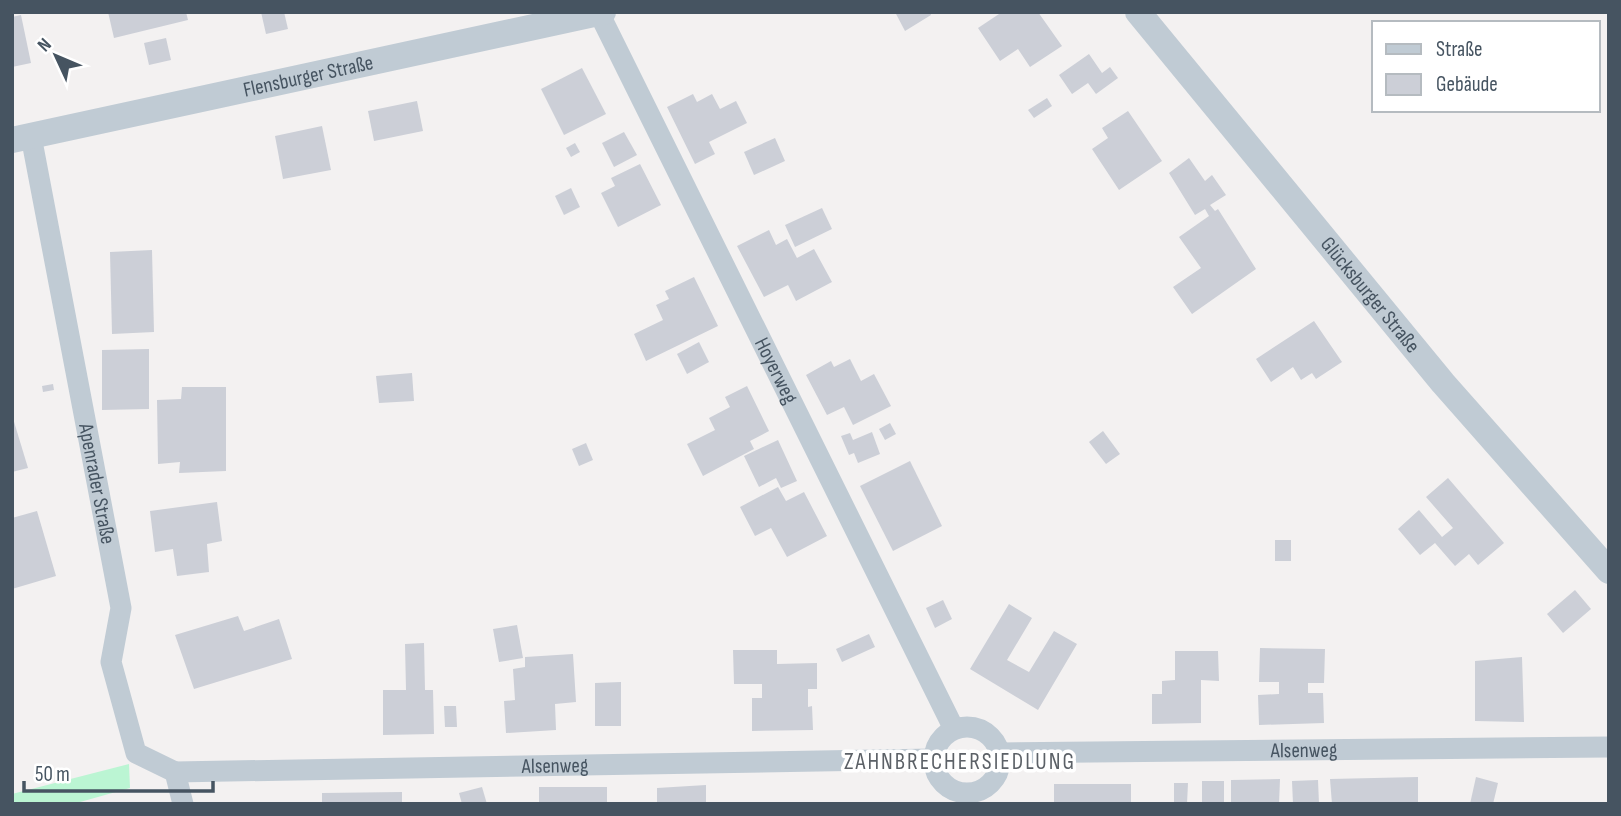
<svg xmlns="http://www.w3.org/2000/svg" width="1621" height="816" viewBox="0 0 1621 816" font-family="'Sofia Sans Condensed',sans-serif">
	<style>
		.green { fill: #bbf5d3 }
		.building { fill: #cccfd7 }
		.lines { fill: none; stroke-linecap: round; stroke-linejoin: round }
		.minor { stroke: #c0cbd4; stroke-width: 21 }
		.tertiary { stroke: #c0cbd4; stroke-width: 26 }
		.labels { text-anchor: middle; stroke-width: 7; stroke-linejoin: round; paint-order: stroke }
		.street-label { font-size: 21px; fill: #465461; stroke: #fff }
		.neighbourhood-label { font-size: 23px; letter-spacing: 2px; fill: #5c6167; stroke: #fff }
	</style>
	<rect width="100%" height="100%" fill="#f3f1f1"/>
	<!-- green -->
	<path class="green" d="M 129,764 L 130,788 L 73,804 L 12,804 L 12,794 Z"/>
	<!-- building -->
	<g class="building">
		<path d="M 108,12 L 186,12 L 188,20 L 114,38 Z"/>
		<path d="M 261,12 L 284,12 L 288,29 L 266,34 Z"/>
		<path d="M 895,12 L 930,12 L 931,15 L 905,31 Z"/>
		<path d="M 1002,12 L 1038,12 L 1062,46 L 1030,67 L 1018,49 L 1000,61 L 978,28 Z"/>
		<path d="M 21,15 L 31,63 L 12,67 L 12,17 Z"/>
		<path d="M 166,38 L 171,60 L 149,65 L 144,43 Z"/>
		<path d="M 1089,54 L 1102,73 L 1110,67 L 1118,78 L 1096,94 L 1088,83 L 1072,94 L 1059,75 Z"/>
		<path d="M 582,68 L 606,114 L 564,135 L 541,89 Z"/>
		<path d="M 693,94 L 697,102 L 712,94 L 720,109 L 736,101 L 747,123 L 709,142 L 715,154 L 695,164 L 667,107 Z"/>
		<path d="M 1047,98 L 1052,106 L 1034,118 L 1028,110 Z"/>
		<path d="M 417,101 L 423,131 L 374,141 L 368,111 Z"/>
		<path d="M 1128,111 L 1162,161 L 1119,190 L 1092,149 L 1108,138 L 1102,128 Z"/>
		<path d="M 322,126 L 331,170 L 283,179 L 275,136 Z"/>
		<path d="M 624,132 L 637,155 L 614,167 L 602,143 Z"/>
		<path d="M 775,138 L 785,161 L 754,175 L 744,152 Z"/>
		<path d="M 575,143 L 580,152 L 571,157 L 566,148 Z"/>
		<path d="M 1189,158 L 1205,181 L 1212,175 L 1226,195 L 1210,205 L 1215,211 L 1218,209 L 1256,269 L 1192,314 L 1173,287 L 1201,268 L 1179,237 L 1209,216 L 1205,209 L 1195,215 L 1169,173 Z"/>
		<path d="M 640,164 L 661,205 L 618,227 L 601,193 L 615,186 L 611,178 Z"/>
		<path d="M 571,188 L 580,207 L 564,215 L 555,196 Z"/>
		<path d="M 822,208 L 832,229 L 795,247 L 785,225 Z"/>
		<path d="M 769,230 L 776,245 L 787,239 L 797,258 L 814,249 L 832,282 L 796,301 L 788,285 L 764,297 L 737,246 Z"/>
		<path d="M 152,250 L 154,332 L 112,334 L 110,252 Z"/>
		<path d="M 694,277 L 718,326 L 646,361 L 634,334 L 663,320 L 656,305 L 669,299 L 665,291 Z"/>
		<path d="M 1314,321 L 1342,362 L 1316,379 L 1312,373 L 1301,380 L 1293,367 L 1271,382 L 1256,359 Z"/>
		<path d="M 699,342 L 709,362 L 687,374 L 677,354 Z"/>
		<path d="M 149,349 L 149,409 L 102,410 L 102,350 Z"/>
		<path d="M 850,359 L 861,381 L 874,374 L 891,406 L 853,425 L 844,407 L 827,415 L 806,375 L 831,361 L 834,367 Z"/>
		<path d="M 412,373 L 414,401 L 379,403 L 376,376 Z"/>
		<path d="M 53,384 L 54,390 L 43,392 L 42,386 Z"/>
		<path d="M 747,386 L 769,431 L 750,441 L 754,449 L 703,476 L 687,444 L 715,430 L 709,418 L 730,407 L 725,397 Z"/>
		<path d="M 182,387 L 226,387 L 226,471 L 179,473 L 180,462 L 158,464 L 157,400 L 181,399 Z"/>
		<path d="M 12,415 L 28,468 L 12,472 Z"/>
		<path d="M 890,423 L 896,434 L 885,440 L 879,429 Z"/>
		<path d="M 1103,431 L 1120,454 L 1106,464 L 1089,442 Z"/>
		<path d="M 872,432 L 880,454 L 858,463 L 854,453 L 849,455 L 841,436 L 850,433 L 853,440 Z"/>
		<path d="M 778,440 L 797,481 L 781,488 L 776,478 L 759,487 L 744,456 Z"/>
		<path d="M 586,443 L 593,460 L 579,466 L 572,449 Z"/>
		<path d="M 910,461 L 942,526 L 893,551 L 860,486 Z"/>
		<path d="M 1448,478 L 1504,543 L 1478,565 L 1469,554 L 1455,566 L 1435,543 L 1420,555 L 1398,529 L 1419,510 L 1442,537 L 1453,528 L 1426,497 Z"/>
		<path d="M 778,487 L 786,501 L 804,492 L 827,536 L 787,557 L 771,528 L 755,536 L 740,507 Z"/>
		<path d="M 217,502 L 222,541 L 207,544 L 209,572 L 177,576 L 173,549 L 155,552 L 150,511 Z"/>
		<path d="M 37,511 L 56,576 L 12,589 L 12,518 Z"/>
		<rect x="1275" y="540" width="16" height="21"/>
		<path d="M 1575,590 L 1591,609 L 1563,633 L 1547,614 Z"/>
		<path d="M 943,600 L 952,619 L 935,628 L 926,608 Z"/>
		<path d="M 1009,604 L 1032,618 L 1007,660 L 1029,672 L 1054,631 L 1077,644 L 1038,710 L 970,669 Z"/>
		<path d="M 238,616 L 244,631 L 279,619 L 292,659 L 194,689 L 175,635 Z"/>
		<path d="M 517,625 L 523,658 L 499,662 L 493,629 Z"/>
		<path d="M 869,634 L 875,647 L 842,662 L 836,649 Z"/>
		<path d="M 424,643 L 425,690 L 433,690 L 434,734 L 383,735 L 383,690 L 406,690 L 405,644 Z"/>
		<path d="M 1260,648 L 1325,649 L 1324,683 L 1308,683 L 1308,693 L 1323,693 L 1324,723 L 1259,725 L 1258,695 L 1279,694 L 1279,682 L 1259,682 Z"/>
		<path d="M 733,650 L 777,650 L 777,664 L 817,663 L 817,689 L 808,689 L 808,707 L 812,706 L 813,730 L 752,731 L 752,698 L 762,698 L 762,684 L 734,684 Z"/>
		<path d="M 1175,651 L 1218,651 L 1219,681 L 1201,680 L 1201,723 L 1152,724 L 1152,694 L 1162,694 L 1162,681 L 1175,680 Z"/>
		<path d="M 573,654 L 576,702 L 555,704 L 556,730 L 506,733 L 504,701 L 515,700 L 513,669 L 525,667 L 525,657 Z"/>
		<path d="M 1522,657 L 1524,722 L 1475,721 L 1475,661 Z"/>
		<path d="M 621,682 L 621,726 L 595,726 L 595,683 Z"/>
		<path d="M 444,706 L 456,706 L 457,727 L 445,727 Z"/>
		<path d="M 1418,777 L 1418,804 L 1332,804 L 1330,779 Z"/>
		<path d="M 1476,777 L 1498,783 L 1493,804 L 1470,804 Z"/>
		<path d="M 1280,779 L 1279,804 L 1231,804 L 1231,780 Z"/>
		<path d="M 1318,780 L 1319,804 L 1293,804 L 1292,781 Z"/>
		<rect x="1202" y="781" width="22" height="23"/>
		<path d="M 1174,783 L 1188,783 L 1187,804 L 1174,804 Z"/>
		<rect x="1054" y="784" width="77" height="20"/>
		<path d="M 706,785 L 706,804 L 657,804 L 657,788 Z"/>
		<path d="M 482,787 L 487,804 L 462,804 L 459,793 Z"/>
		<rect x="539" y="787" width="68" height="17"/>
		<path d="M 402,792 L 402,804 L 322,804 L 322,793 Z"/>
	</g>
	<g class="lines">
		<!-- minor -->
		<g class="minor">
			<path id="s1" d="M 599,13 L 954,729"/>
			<path id="s2" d="M 31,136 L 121,608 L 111,662 L 136,753 L 175,772 L 183,804"/>
			<circle cx="967" cy="760" r="33"/>
			<path id="s3" d="M 1000,753 L 1609,747"/>
			<path id="s4" d="M 175,772 L 933,759"/>
		</g>
		<!-- tertiary -->
		<g class="tertiary">
			<path id="s5" d="M 1138,12 L 1443,383 L 1609,571"/>
			<path id="s6" d="M 12,140 L 603,12"/>
		</g>
	</g>
	<g class="labels">
		<!-- street labels -->
		<g class="street-label">
			<text dy="7" stroke="none"><textPath href="#s6" startOffset="303">Flensburger Straße</textPath></text>
			<text dy="7" stroke="none"><textPath href="#s5" startOffset="366">Glücksburger Straße</textPath></text>
			<text dy="7" stroke="none"><textPath href="#s1" startOffset="399">Hoyerweg</textPath></text>
			<text dy="7" stroke="none"><textPath href="#s2" startOffset="354">Apenrader Straße</textPath></text>
			<text dy="7" stroke="none"><textPath href="#s3" startOffset="304">Alsenweg</textPath></text>
			<text dy="7" stroke="none"><textPath href="#s4" startOffset="380">Alsenweg</textPath></text>
		</g>
		<!-- neighbourhood labels -->
		<g class="neighbourhood-label">
			<text x="960" y="769">ZAHNBRECHERSIEDLUNG</text>
		</g>
	</g>
	<!-- border -->
	<rect width="1621" height="816" fill="none" stroke="#465461" stroke-width="28"/>
	<!-- legend -->
	<rect x="1372" y="21" width="228" height="91" fill="#ffffff" stroke="#b5bbc0" stroke-width="2"/>
	<rect x="1386" y="44" width="35" height="10" fill="#c0cbd4" stroke="#b5bbc0" stroke-width="2"/>
	<text x="1436" y="56" font-size="21" fill="#465461">Straße</text>
	<rect x="1386" y="74" width="35" height="21" fill="#cccfd7" stroke="#b5bbc0" stroke-width="2"/>
	<text x="1436" y="91" font-size="21" fill="#465461">Gebäude</text>
	<!-- north arrow -->
	<g transform="translate(56 56) rotate(314)" stroke="#ffffff" stroke-width="5" paint-order="stroke">
	<path d="M0-5L12 26L0 18L-12 26Z" fill="#465461"/>
	<text y="-10" font-size="19" font-weight="bold" text-anchor="middle" fill="#465461">N</text>
	</g>
	<!-- scale -->
	<path d="M24 781v10h189v-10" fill="none" stroke="#465461" stroke-width="3.5"/>
	<text x="35" y="781" font-size="21" fill="#465461" stroke="#ffffff" stroke-width="5" paint-order="stroke">50 m</text>
</svg>
